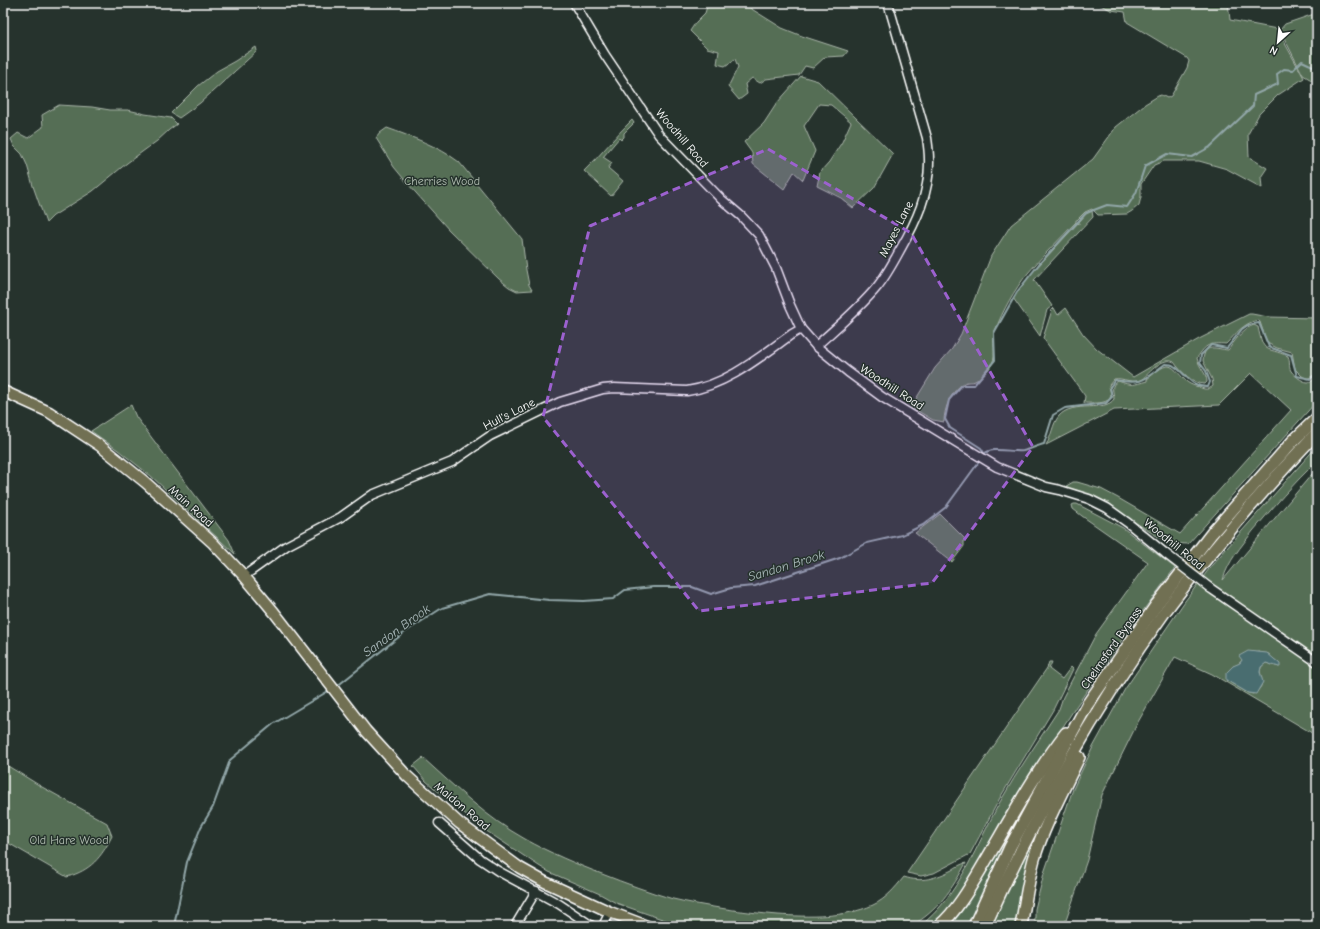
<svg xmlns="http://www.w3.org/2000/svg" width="1320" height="929" viewBox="0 0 1320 929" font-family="'Comic Neue',sans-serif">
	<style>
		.green { fill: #556e54; stroke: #aab6aa; fill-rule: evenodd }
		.water { fill: #4a6d70; stroke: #92a7a9 }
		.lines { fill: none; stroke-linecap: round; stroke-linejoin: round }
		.stream { stroke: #92a7a9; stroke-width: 2 }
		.minor-casing { stroke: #fff; stroke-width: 11 }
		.major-casing { stroke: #fff; stroke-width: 13 }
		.highway-casing { stroke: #fff; stroke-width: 14 }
		.minor { stroke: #26332d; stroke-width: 8 }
		.major { stroke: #716f52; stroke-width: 10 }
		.highway { stroke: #716f52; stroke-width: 11 }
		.minor-bridge-casing { stroke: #fff; stroke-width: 11; stroke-linecap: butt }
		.minor-bridge { stroke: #26332d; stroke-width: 8 }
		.marked { fill: #9c61cf; fill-opacity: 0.2; stroke: #9c61cf; stroke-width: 3; stroke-dasharray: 8 5; stroke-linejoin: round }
		.labels { text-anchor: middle; stroke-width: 3; stroke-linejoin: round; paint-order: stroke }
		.street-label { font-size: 12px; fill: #fff; stroke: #26332d }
		.park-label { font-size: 12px; fill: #b2beb2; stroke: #26332d }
		.water-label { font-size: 13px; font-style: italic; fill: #aebdbf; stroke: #26332d }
	</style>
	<rect width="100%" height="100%" fill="#26332d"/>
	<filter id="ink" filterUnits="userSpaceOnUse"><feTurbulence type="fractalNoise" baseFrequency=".025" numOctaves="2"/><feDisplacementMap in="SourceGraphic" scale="8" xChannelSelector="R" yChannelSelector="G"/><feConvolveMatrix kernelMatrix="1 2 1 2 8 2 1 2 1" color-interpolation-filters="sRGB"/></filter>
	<g filter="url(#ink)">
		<!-- green -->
		<g class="green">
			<path d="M 708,3 L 742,3 L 782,28 L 802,36 L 848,51 L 844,56 L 825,57 L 813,68 L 805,66 L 799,75 L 766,79 L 760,83 L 752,78 L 745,84 L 747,94 L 739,100 L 728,87 L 738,67 L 735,59 L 725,66 L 717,64 L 719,51 L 707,48 L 690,31 L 696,22 L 705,13 Z"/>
			<path d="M 1096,3 L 1228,3 L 1230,20 L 1277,29 L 1304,78 L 1278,95 L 1259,114 L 1248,134 L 1249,157 L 1267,168 L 1261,177 L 1262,188 L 1227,169 L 1199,161 L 1164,161 L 1154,165 L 1141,184 L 1141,197 L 1139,205 L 1132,211 L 1127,214 L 1098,215 L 1092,209 L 1085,212 L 1077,220 L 1076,220 L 1076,222 C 1060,239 1043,255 1028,273 C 1014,290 1003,310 995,331 C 991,342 997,353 992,364 C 989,370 981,378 975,381 C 972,383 968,381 964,383 C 951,391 944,408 944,422 L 933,420 L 911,407 L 935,368 L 952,349 L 961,334 L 991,256 L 1011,225 L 1093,159 L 1116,127 L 1145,104 L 1158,96 L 1161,95 L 1167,98 L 1171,96 L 1187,68 L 1189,61 L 1187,58 L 1127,22 L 1125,12 L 1111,10 Z"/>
			<path d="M 1317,13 L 1317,76 L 1315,82 L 1303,75 L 1280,30 L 1285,24 Z"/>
			<path d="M 256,47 L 257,51 L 200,103 L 179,118 L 171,113 L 198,86 L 217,71 L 235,61 Z"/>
			<path d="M 801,76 L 818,81 L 893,154 L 874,188 L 853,208 L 841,198 L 817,186 L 820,172 L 829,162 L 842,142 L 851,122 L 831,105 L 819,104 L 804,126 L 815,151 L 803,180 L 794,172 L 784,189 L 753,164 L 752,153 L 744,142 L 764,123 L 777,103 Z"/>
			<path d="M 59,105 L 92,107 L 110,110 L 128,110 L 145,114 L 171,118 L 177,124 L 169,130 L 157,141 L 127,163 L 93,191 L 53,216 L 46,223 L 33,186 L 27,165 L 22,154 L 14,146 L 11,139 L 18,133 L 28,138 L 43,127 L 42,115 Z"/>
			<path d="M 632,120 L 634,123 L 624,133 L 624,137 L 621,140 L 619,138 L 603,157 L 612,163 L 608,168 L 623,181 L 611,196 L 584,171 C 601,155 615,136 632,120 Z"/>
			<path d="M 387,128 C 412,137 438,146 459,162 L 522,239 L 526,270 L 529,285 L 532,290 L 517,291 L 509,287 L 499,279 L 449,230 L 408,184 L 394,167 L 376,138 L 380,133 Z"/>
			<path d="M 1092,211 L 1093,217 L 1034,280 L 1052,306 L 1047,310 L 1040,336 L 1013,298 L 1030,275 L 1078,223 L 1079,224 L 1079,222 L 1086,214 Z"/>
			<path d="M 1054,308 L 1058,315 L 1066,308 L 1083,334 L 1097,349 L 1133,377 L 1199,339 L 1249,314 L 1252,314 L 1268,317 L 1317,318 L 1317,373 L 1309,378 L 1306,378 L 1302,376 L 1295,369 L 1292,352 L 1277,348 L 1267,343 L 1260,322 L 1258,320 C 1242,324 1237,333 1226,344 C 1209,343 1206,344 1197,358 C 1199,368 1207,373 1207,382 L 1205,384 C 1193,384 1181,372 1174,362 C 1162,356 1150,373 1142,379 C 1133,385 1123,377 1114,379 L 1109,385 C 1109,389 1111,392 1111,395 C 1110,405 1091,403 1084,403 L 1085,396 L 1043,338 L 1052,310 Z"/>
			<path d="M 1254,325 L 1258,327 C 1264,355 1265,346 1288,356 C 1290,360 1289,364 1290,369 C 1292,374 1302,382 1308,382 C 1311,382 1314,380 1317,378 L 1317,401 L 1188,544 L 1168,543 L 1120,513 L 1063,488 L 1073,482 L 1077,482 L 1101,489 L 1118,498 L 1180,534 L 1291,410 L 1251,373 L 1219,405 L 1114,410 L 1046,445 C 1052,436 1052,424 1059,416 C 1073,400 1105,413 1114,399 C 1114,391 1109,386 1118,381 C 1132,386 1133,385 1147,381 L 1147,379 C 1153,375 1162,365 1169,366 C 1175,367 1182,378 1187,382 C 1191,385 1195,386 1199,387 C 1205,390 1208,390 1213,386 L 1212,379 L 1203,361 C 1204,342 1216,349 1228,350 C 1231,347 1231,345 1234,342 C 1240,334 1245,328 1254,325 Z"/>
			<path d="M 131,405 L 136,417 L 229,540 L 235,554 L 151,476 L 118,450 L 91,431 Z"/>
			<path d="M 1317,446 L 1317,461 C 1294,483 1273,507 1253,531 C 1241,547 1228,561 1223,580 L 1317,468 L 1317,736 L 1212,674 L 1175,657 L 1138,722 L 1102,795 L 1087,860 L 1064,926 L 1035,926 L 1035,909 L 1044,873 L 1073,789 L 1092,749 L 1125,689 L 1185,601 L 1212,565 ZM 1258,652 L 1269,654 L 1271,657 L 1279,663 L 1279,667 L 1266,663 C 1251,671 1273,682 1253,694 L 1248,693 L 1226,680 L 1233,666 C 1238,665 1238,664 1242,660 C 1245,657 1253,654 1258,652 Z"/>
			<path d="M 1074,504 L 1077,504 L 1123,528 L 1175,568 L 1130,628 L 1077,705 L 1031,776 L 984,857 L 954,903 L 931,926 L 920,926 C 959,896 977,844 1000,802 C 1018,770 1039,740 1059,709 L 1063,697 L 1096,634 L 1148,562 L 1082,516 L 1073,509 L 1072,505 Z"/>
			<path d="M 940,514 L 965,539 L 964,541 L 964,546 L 952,562 L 915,533 Z"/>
			<path d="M 1049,662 L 1052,662 L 1049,669 L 1062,679 L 1071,667 L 1073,669 L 1053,710 L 1001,796 L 970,854 L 934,873 L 921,876 L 907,873 L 1047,668 Z"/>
			<path d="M 423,758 C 455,787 487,818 525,839 C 550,853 576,864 602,874 C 625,883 649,892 673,899 C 707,907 743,912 778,915 C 809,917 844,918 873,905 C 886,899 895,888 904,877 C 922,883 936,878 952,870 C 956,867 961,864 966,863 C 952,889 938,911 911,926 L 684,926 L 659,918 L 616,903 L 600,894 L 549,872 L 539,866 L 485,830 L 448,800 L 426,781 L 413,766 Z"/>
			<path d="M 3,763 L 42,787 L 107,823 L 112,836 C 101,858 91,870 67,877 L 3,840 Z"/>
			<path d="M 1025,803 L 1028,805 L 978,904 L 968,926 L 944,926 Z"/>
			<path d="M 1042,819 L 1046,820 L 1017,926 L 989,926 Z"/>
		</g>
		<!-- water -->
		<path class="water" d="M 1248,651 L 1267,653 L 1280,664 L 1280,667 L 1279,667 L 1266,663 L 1261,667 L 1260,672 L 1263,682 L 1256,694 L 1248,693 L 1226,680 L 1226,673 L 1233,666 L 1240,663 L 1242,660 L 1239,656 Z"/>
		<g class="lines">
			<!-- stream -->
			<g class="stream">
				<path d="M 984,453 L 981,448 L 950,428 L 945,419 L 949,400 L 962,385 L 974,385 L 995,360 L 994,333 L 1017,292 L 1039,264 L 1086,213 L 1107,205 L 1127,207 L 1136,193 L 1145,166 L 1167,154 L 1192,157 L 1210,147 L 1253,106 L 1254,95 L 1278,84 L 1277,74 L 1284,69 L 1293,70 L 1302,61 L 1317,68"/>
				<path d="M 983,455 C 991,445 1012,453 1023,451 C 1030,449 1037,446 1044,444 L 1053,415 L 1065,408 L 1106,403 L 1112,397 L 1110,387 L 1115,380 C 1142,385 1144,380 1165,364 C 1168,364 1172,364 1174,366 C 1186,374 1192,388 1208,387 L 1210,382 L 1206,371 L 1200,363 L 1201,355 L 1211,345 L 1227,348 L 1242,329 L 1248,325 L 1259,323 L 1269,347 L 1291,355 L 1297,376 L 1310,379 L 1317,374"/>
				<path d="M 336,687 L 405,632 L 442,608 L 490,594 L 549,600 L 584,601 L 613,599 L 625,590 L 653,587 L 692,587 L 711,594 L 731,588 L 755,586 L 840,558 L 867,543 L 902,535 L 923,525 L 946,507 L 981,459"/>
				<path d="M 174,926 L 187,862 L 201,827 L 213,807 L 230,760 L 273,724 L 330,690"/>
			</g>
			<defs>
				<g id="minor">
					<path d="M 574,3 L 605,55 L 659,135 L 721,199 L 741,216 L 759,235 L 776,268 L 790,305 L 801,329 L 816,346 L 848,372 L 882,397 L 997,467 L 1046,487 L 1060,490 L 1089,499 L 1107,508 L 1128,523 L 1166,554"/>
					<path d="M 816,346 C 837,327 859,309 877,287 C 886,276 893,263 900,250 C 916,222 930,193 929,159 C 929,152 928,145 927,138 L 888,3"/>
					<path d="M 244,576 L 286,546 L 341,517 L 372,495 L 452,462 L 490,436 L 560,402 L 603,389 L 614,388 L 687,391 C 727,385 761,356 792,334 L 801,329"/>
					<path d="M 1210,588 L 1317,662"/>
					<path d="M 439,823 L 480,859 L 498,871 L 559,904 L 592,926"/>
					<path d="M 515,926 L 536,891"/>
					<path d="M 603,926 L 610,912"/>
				</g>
				<path id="major" d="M 3,391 L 49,412 L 99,445 L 145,482 L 213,543 L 244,576 L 274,612 L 366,731 L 407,776 L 459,823 L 520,868 L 545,882 L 610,912 L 647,926"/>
				<g id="highway">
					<path d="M 939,926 C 958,911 976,877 988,857 C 1012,816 1037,770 1066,733"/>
					<path d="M 974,926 L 1010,847 L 1087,705 L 1157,604 L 1212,533 L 1293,441 L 1317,418"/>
					<path d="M 985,926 C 1035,815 1095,708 1166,610 C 1192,575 1220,542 1248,509 C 1271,483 1293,457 1317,433"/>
					<path d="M 1021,926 C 1025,904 1028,881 1034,859 C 1044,825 1064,789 1079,757"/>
				</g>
			</defs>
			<!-- minor casing -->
			<use href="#minor" class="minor-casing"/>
			<!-- major casing -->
			<use href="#major" class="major-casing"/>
			<!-- highway casing -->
			<use href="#highway" class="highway-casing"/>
			<!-- minor -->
			<use href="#minor" class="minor"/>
			<!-- major -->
			<use href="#major" class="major"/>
			<!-- highway -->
			<use href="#highway" class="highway"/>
			<defs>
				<path id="minor-bridge" d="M 1166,554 L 1210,588"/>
			</defs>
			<!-- minor-bridge casing -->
			<use href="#minor-bridge" class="minor-bridge-casing"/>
			<!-- minor-bridge -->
			<use href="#minor-bridge" class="minor-bridge"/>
		</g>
	</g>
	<!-- marked area -->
	<path class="marked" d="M 768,149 L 911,233 L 1033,447 L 932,583 L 699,611 L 543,417 L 590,226 Z"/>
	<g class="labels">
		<!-- street labels -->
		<g class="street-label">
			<text transform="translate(682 138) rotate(49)" y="4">Woodhill Road</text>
			<text transform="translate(896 229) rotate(-63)" y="4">Mayes Lane</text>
			<text transform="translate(892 387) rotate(33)" y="4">Woodhill Road</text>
			<text transform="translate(509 414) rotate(-27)" y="4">Hull's Lane</text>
			<text transform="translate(191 506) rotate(42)" y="4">Main Road</text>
			<text transform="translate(1174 544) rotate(39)" y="4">Woodhill Road</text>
			<text transform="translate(1111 648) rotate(-55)" y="4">Chelmsford Bypass</text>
			<text transform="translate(462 806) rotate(40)" y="4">Maldon Road</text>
		</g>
		<!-- park labels -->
		<g class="park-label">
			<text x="442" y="185">Cherries Wood</text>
			<text x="69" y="844">Old Hare Wood</text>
		</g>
		<!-- water labels -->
		<g class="water-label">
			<text transform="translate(786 565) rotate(-17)" y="5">Sandon Brook</text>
			<text transform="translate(396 630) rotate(-36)" y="5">Sandon Brook</text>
		</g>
	</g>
	<!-- margin -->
	<rect width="1320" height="929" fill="none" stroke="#26332d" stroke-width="16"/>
	<rect x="8" y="8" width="1304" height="913" fill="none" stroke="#fff" stroke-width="1.5" filter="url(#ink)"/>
	<!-- north arrow -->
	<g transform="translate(1278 42) rotate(207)" stroke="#26332d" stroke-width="3" paint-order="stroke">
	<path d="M0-3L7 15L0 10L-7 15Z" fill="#ffffff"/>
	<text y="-6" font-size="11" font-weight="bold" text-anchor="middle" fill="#ffffff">N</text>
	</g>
</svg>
